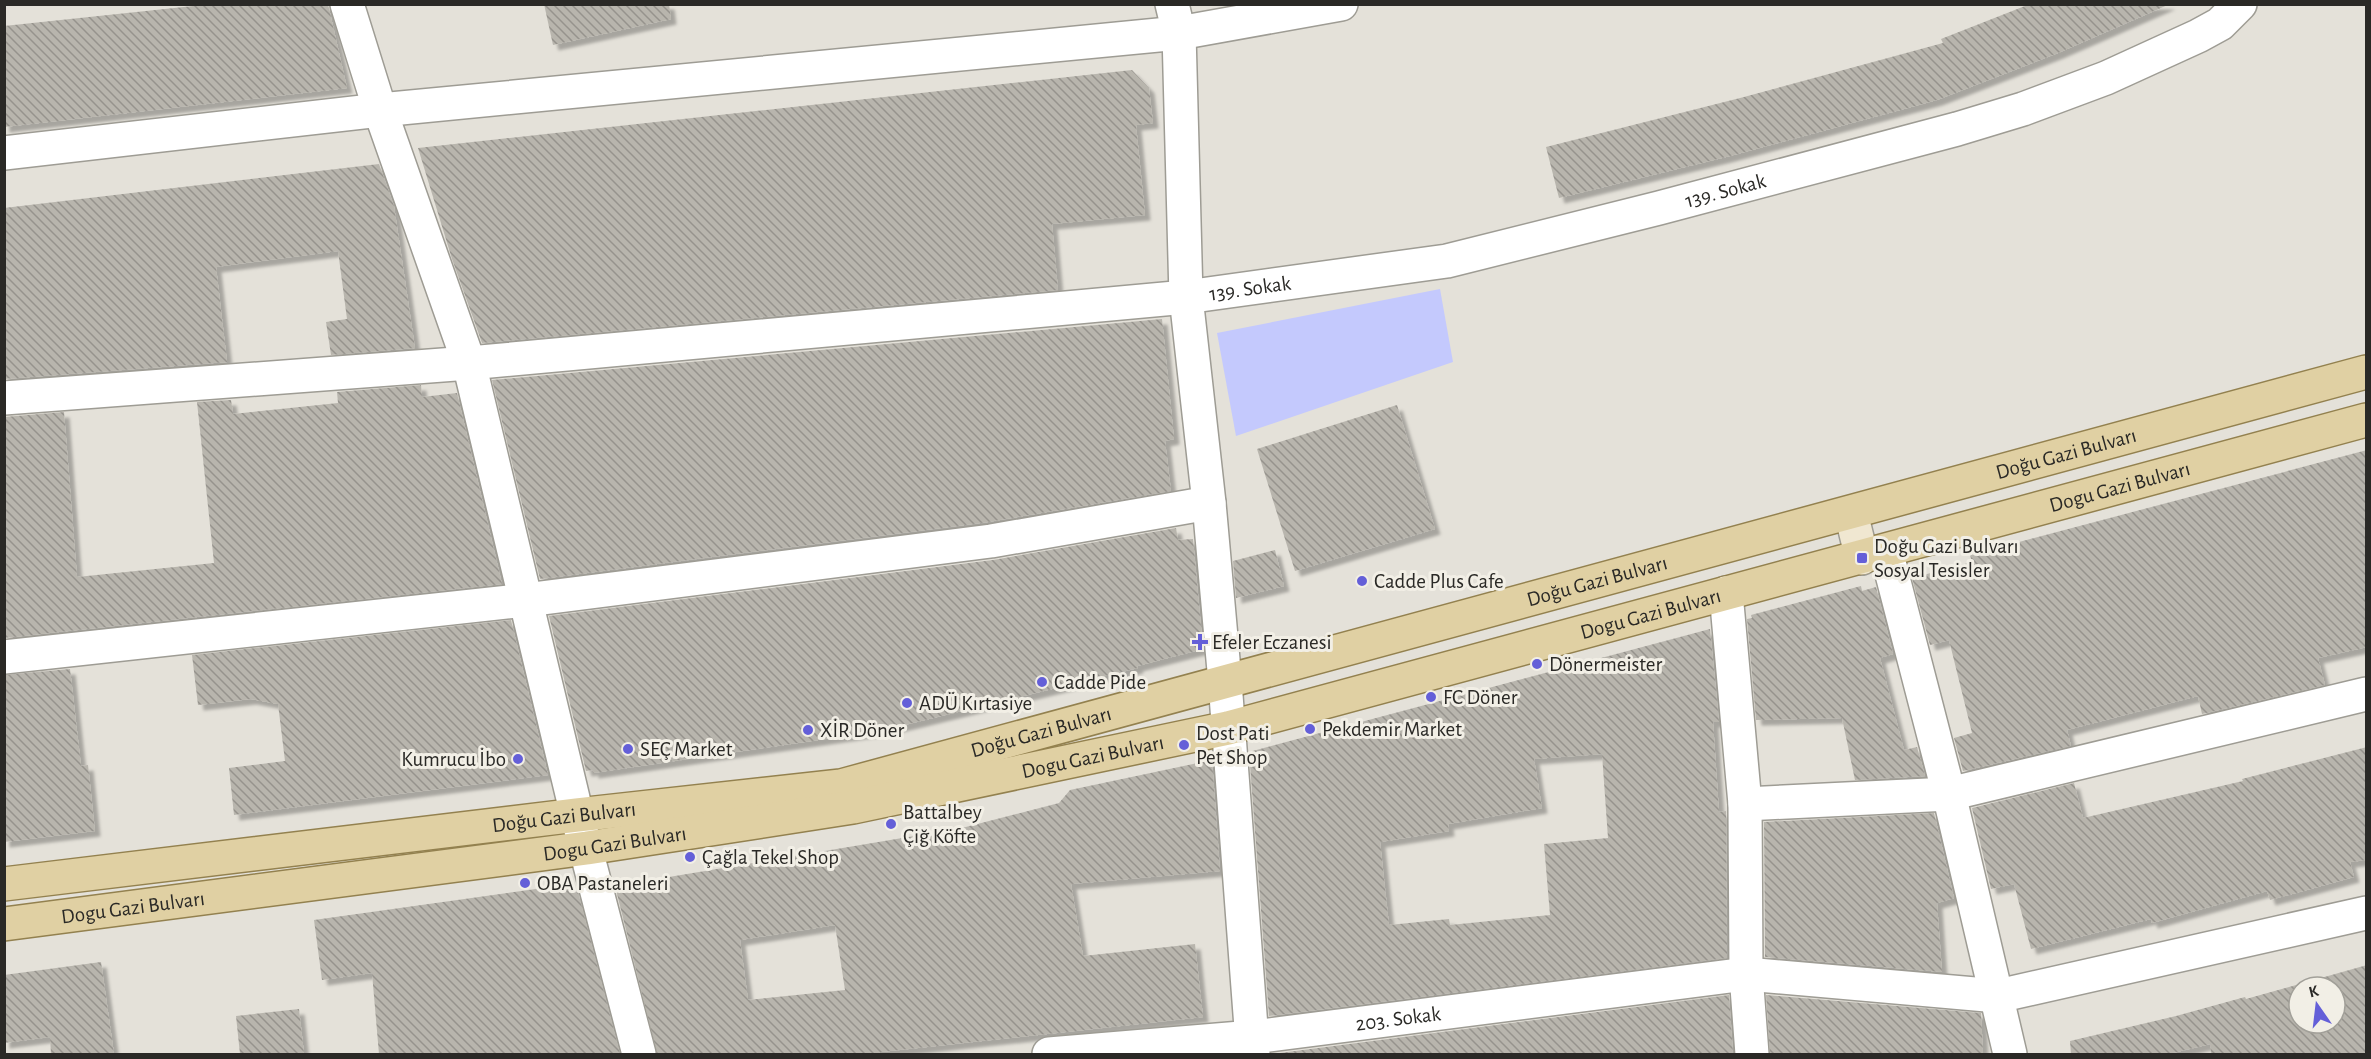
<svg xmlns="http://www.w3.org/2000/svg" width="2371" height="1059" viewBox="0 0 2371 1059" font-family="'Alegreya Sans',sans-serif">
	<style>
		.green { fill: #c4c9fd }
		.building { fill: url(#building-back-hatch); fill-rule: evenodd; filter: url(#shadow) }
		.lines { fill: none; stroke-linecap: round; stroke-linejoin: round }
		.minor-casing { stroke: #9e9c94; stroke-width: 36 }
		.secondary-casing { stroke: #9e9c94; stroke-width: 36 }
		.primary-casing { stroke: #93814f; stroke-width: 36 }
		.minor { stroke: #fff; stroke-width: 33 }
		.secondary { stroke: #f0e7d1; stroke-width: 33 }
		.primary { stroke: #e0d0a3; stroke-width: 33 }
		.poi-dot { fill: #645fd8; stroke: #f2efe6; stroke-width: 2 }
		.labels { text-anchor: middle; stroke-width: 6; stroke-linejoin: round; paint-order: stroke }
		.street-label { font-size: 21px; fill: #2a2926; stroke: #f2efe6 }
		.poi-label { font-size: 21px; fill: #2a2926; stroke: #f2efe6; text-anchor: start }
	</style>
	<defs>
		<pattern id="building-back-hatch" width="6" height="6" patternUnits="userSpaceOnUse" patternTransform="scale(1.5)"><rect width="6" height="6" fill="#b8b5ad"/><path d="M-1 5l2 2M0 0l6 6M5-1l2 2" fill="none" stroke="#96938d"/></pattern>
		<filter id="shadow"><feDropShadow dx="5.5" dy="5.5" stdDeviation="1.5" flood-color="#0004"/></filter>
	</defs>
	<rect width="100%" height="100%" fill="#e4e1d9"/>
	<!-- green -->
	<path class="green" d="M 1440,289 L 1453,362 L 1236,436 L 1217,333 Z"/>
	<!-- building -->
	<g class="building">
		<path d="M 212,4 L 328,4 L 347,88 L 4,127 L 4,26 Z"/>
		<path d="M 544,4 L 669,4 L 671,19 L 553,45 Z"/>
		<path d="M 2030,4 L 2170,4 L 2058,53 L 1937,100 L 1726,157 L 1559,198 L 1546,147 L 1744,97 L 1943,43 L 1941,39 Z"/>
		<path d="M 1132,70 L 1149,88 L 1153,123 L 1136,125 L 1145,215 L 1052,224 L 1058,290 L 482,343 L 452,259 L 418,148 Z"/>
		<path d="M 379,164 L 394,206 L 415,348 L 331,355 L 326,322 L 347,319 L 338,251 L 216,267 L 227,362 L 4,379 L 4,208 Z"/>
		<path d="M 1162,319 L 1174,439 L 1165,441 L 1171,491 L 988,522 L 540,579 L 492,380 Z"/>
		<path d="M 421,385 L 422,397 L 457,393 L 502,584 L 4,638 L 4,417 L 64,412 L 77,577 L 214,563 L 197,402 L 231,400 L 233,414 L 338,403 L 337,392 Z"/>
		<path d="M 1397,405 L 1435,529 L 1295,571 L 1257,449 Z"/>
		<path d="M 2367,450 L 2367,647 L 2318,658 L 2325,685 L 2202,714 L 2198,696 L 2067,730 L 2071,746 L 1963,771 L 1954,738 L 1972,733 L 1949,640 L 1930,645 L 1912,578 L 1972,562 L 1970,555 Z"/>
		<path d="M 1176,528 L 1178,540 L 1193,539 L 1203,649 L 1137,666 L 1138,668 L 880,731 L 593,773 L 593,770 L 586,771 L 549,616 L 993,560 Z"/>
		<path d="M 1275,550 L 1284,586 L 1236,598 L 1233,561 Z"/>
		<path d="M 1861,586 L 1862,591 L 1876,587 L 1893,654 L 1880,658 L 1904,750 L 1917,747 L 1925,776 L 1855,780 L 1842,718 L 1756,720 L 1747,619 L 1752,618 L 1751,615 Z"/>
		<path d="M 511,620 L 548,775 L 234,815 L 229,768 L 285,761 L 278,704 L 251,699 L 198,705 L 192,655 Z"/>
		<path d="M 1710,629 L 1719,722 L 1713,722 L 1719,812 L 1726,811 L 1727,958 L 1269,1016 L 1249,752 ZM 1602,754 L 1608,838 L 1544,844 L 1550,915 L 1450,925 L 1449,919 L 1389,925 L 1380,842 L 1449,831 L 1448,824 L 1542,808 L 1534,759 Z"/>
		<path d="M 70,669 L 81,766 L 88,765 L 95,831 L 4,842 L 4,675 Z"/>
		<path d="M 2367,747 L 2367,860 L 2350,862 L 2354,877 L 2270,900 L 2267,891 L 2152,923 L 2151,919 L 2031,949 L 2014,884 L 1991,889 L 1972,808 L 2074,783 L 2083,818 L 2243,781 L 2242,779 Z"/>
		<path d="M 1212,760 L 1220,871 L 1071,884 L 1083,956 L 1195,944 L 1203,1017 L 881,1052 L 881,1054 L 657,1054 L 615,886 L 962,828 L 1059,803 L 1070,790 ZM 835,925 L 845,990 L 748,1000 L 740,940 Z"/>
		<path d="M 1934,813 L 1954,898 L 1937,903 L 1942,972 L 1765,957 L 1764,822 Z"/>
		<path d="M 572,884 L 573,893 L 578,892 L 620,1054 L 379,1054 L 372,973 L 322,980 L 314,920 Z"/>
		<path d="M 101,962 L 114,1054 L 51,1054 L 50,1037 L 4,1043 L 4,975 Z"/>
		<path d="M 2367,965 L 2367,1054 L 2211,1054 L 2210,1044 L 2169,1054 L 2071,1054 L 2070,1041 L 2176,1016 L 2245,997 L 2246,999 ZM 2299,987 L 2335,987 L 2335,1023 L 2299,1023 Z"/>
		<path d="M 1729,995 L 1733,1054 L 1271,1054 L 1272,1054 Z"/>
		<path d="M 1766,995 L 1981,1013 L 1983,1054 L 1770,1054 Z"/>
		<path d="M 299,1009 L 304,1054 L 240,1054 L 236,1016 Z"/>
	</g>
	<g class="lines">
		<defs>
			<g id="minor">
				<path d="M 347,4 L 380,110 L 469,363 L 577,815 L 639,1054"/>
				<path d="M 1172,4 L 1179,33 L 1186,297 L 1209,503 L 1225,682 L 1253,1054"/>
				<path d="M 4,153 L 380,110 L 1179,33 L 1341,4"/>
				<path id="s1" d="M 4,398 L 469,363 L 1186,297 L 1447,261 L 1659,208 L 1957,129 L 2023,109 L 2106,78 L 2198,36 L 2220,24 L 2240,4"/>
				<path d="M 1886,551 L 1949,794 L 2010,1054"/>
				<path d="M 1726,593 L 1745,804 L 1746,974 L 1752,1054"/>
				<path d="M 4,657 L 526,600 L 991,541 L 1209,503"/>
				<path d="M 1745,804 L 1949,794 L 2366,694"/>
				<path id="s2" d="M 1049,1054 L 1253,1037 L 1746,974 L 1998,996 L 2366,913"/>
			</g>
			<path id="secondary" d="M 1851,513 L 1862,558"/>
			<g id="primary">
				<path id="s3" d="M 4,884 L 577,815 L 841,786 L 2366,372"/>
				<path id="s4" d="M 4,924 L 587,848 L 853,807 L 1228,728 L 2366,420"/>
			</g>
		</defs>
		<!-- minor casing -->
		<use href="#minor" class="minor-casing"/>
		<!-- secondary casing -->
		<use href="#secondary" class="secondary-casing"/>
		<!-- primary casing -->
		<use href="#primary" class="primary-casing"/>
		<!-- minor -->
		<use href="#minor" class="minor"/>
		<!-- secondary -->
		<use href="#secondary" class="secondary"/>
		<!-- primary -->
		<use href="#primary" class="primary"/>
	</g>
	<!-- markers -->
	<g class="poi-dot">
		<rect x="1856" y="552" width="12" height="12" rx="3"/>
		<circle cx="1362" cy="581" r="6"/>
		<path d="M1197 633h6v6h6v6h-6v6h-6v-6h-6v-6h6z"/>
		<circle cx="1537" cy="664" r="6"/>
		<circle cx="1042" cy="682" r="6"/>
		<circle cx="1431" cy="697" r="6"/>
		<circle cx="907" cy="703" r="6"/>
		<circle cx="1310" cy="729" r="6"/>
		<circle cx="808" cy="730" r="6"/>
		<circle cx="1184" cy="745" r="6"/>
		<circle cx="628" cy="749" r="6"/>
		<circle cx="518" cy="759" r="6"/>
		<circle cx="891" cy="824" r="6"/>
		<circle cx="690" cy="857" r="6"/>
		<circle cx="525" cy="883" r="6"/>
	</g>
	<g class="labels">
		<!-- street labels -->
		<g class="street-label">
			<text dy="7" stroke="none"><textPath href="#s1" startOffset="1737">139. Sokak</textPath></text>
			<text dy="7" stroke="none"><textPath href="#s1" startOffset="1251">139. Sokak</textPath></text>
			<text dy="7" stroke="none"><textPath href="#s3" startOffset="2112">Doğu Gazi Bulvarı</textPath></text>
			<text dy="7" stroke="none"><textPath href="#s4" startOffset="2164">Dogu Gazi Bulvarı</textPath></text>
			<text dy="7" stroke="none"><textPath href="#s3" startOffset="1626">Doğu Gazi Bulvarı</textPath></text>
			<text dy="7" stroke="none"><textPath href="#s4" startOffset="1678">Dogu Gazi Bulvarı</textPath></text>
			<text dy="7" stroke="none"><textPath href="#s3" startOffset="1050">Doğu Gazi Bulvarı</textPath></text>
			<text dy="7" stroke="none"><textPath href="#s4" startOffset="1102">Dogu Gazi Bulvarı</textPath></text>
			<text dy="7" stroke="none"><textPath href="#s3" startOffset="564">Doğu Gazi Bulvarı</textPath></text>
			<text dy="7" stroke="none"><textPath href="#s4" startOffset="616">Dogu Gazi Bulvarı</textPath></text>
			<text dy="7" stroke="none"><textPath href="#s4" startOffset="130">Dogu Gazi Bulvarı</textPath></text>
			<text dy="7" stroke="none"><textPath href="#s2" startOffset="351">203. Sokak</textPath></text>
		</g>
		<!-- poi labels -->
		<g class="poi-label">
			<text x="1874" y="553">Doğu Gazi Bulvarı<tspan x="1874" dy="24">Sosyal Tesisler</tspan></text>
			<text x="1374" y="588">Cadde Plus Cafe</text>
			<text x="1212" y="649">Efeler Eczanesi</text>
			<text x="1549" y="671">Dönermeister</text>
			<text x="1054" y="689">Cadde Pide</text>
			<text x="1443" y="704">FC Döner</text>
			<text x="919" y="710">ADÜ Kırtasiye</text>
			<text x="1322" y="736">Pekdemir Market</text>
			<text x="820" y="737">XİR Döner</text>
			<text x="1196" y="740">Dost Pati<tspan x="1196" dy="24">Pet Shop</tspan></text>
			<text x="640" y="756">SEÇ Market</text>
			<text x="506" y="766" text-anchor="end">Kumrucu İbo</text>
			<text x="903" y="819">Battalbey<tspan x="903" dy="24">Çiğ Köfte</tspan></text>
			<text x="702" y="864">Çağla Tekel Shop</text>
			<text x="537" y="890">OBA Pastaneleri</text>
		</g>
	</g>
	<!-- border -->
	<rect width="2371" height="1059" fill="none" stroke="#2a2926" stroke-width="12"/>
	<!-- north arrow -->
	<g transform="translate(2317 1005) rotate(346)"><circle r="28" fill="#f2efe6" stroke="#a2a099" stroke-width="1.5"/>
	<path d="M0-4.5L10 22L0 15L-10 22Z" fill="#645fd8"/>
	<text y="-9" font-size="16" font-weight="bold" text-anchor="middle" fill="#2a2926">K</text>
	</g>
</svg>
